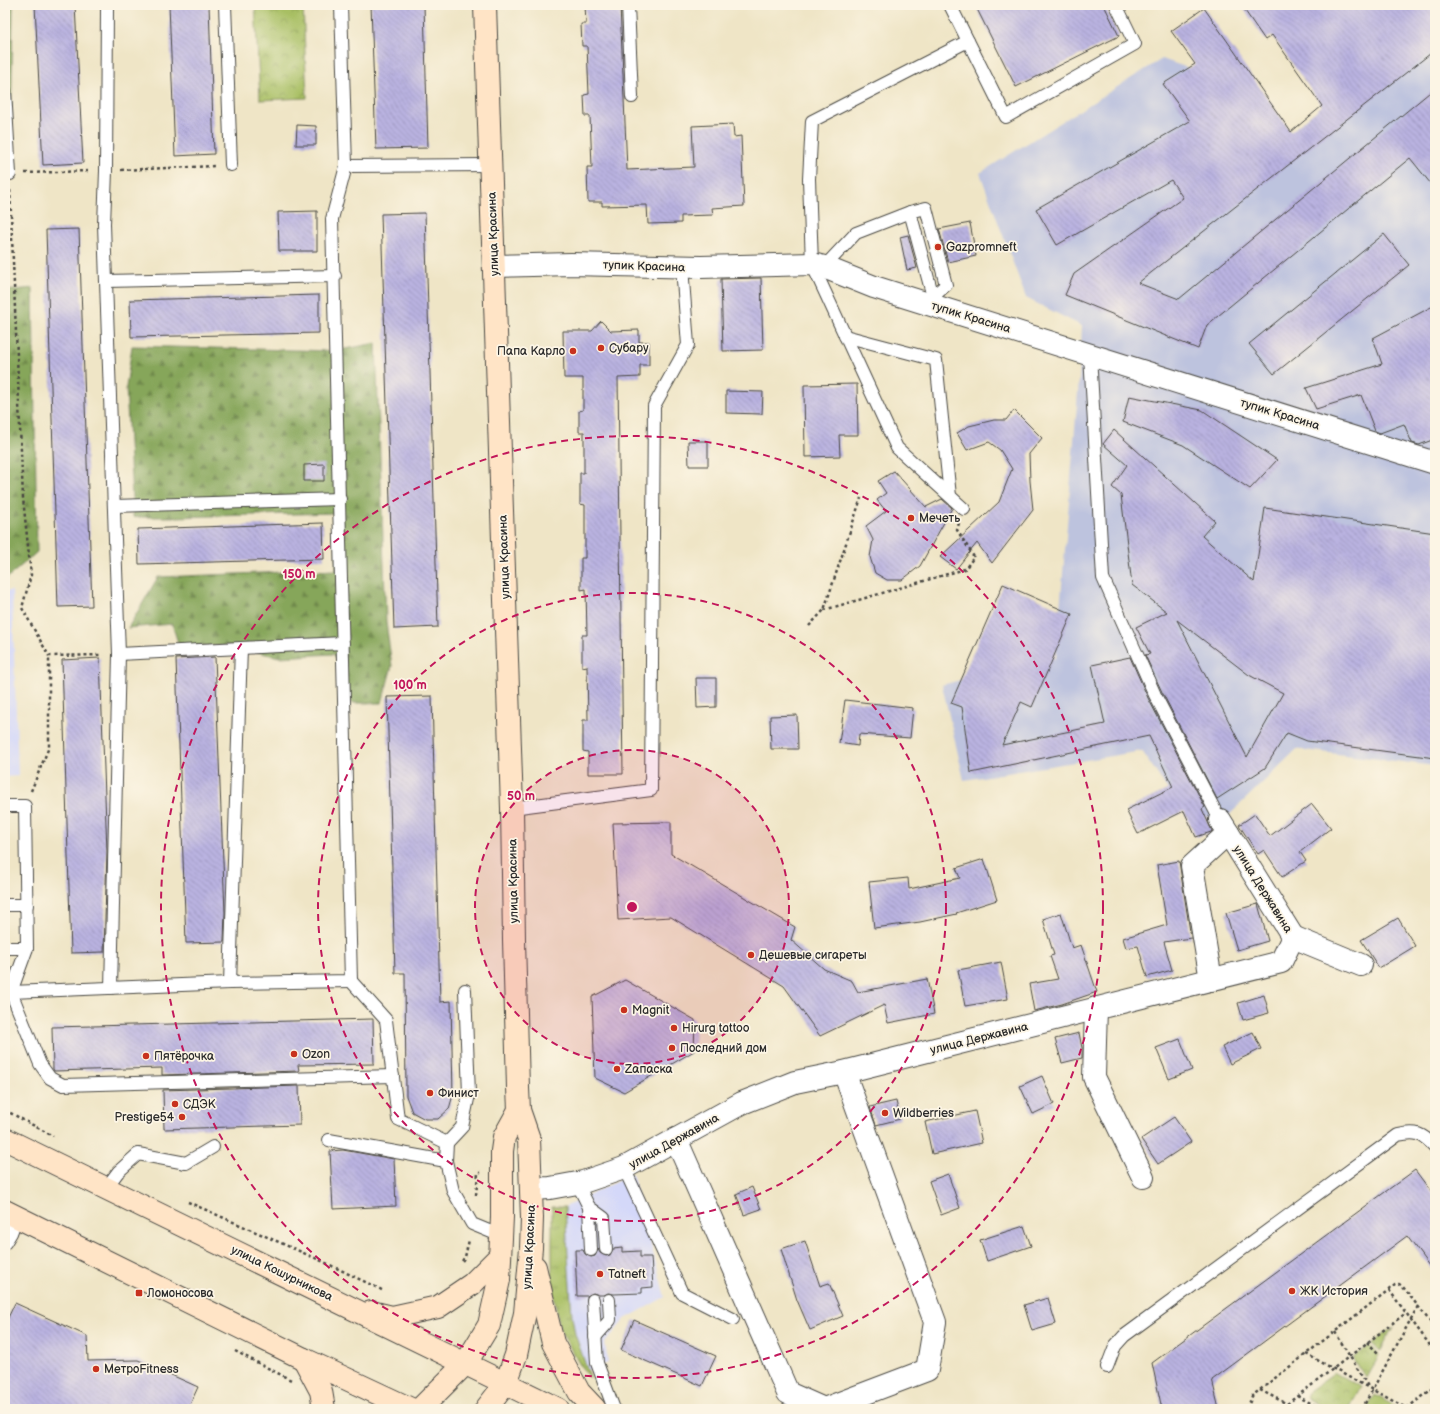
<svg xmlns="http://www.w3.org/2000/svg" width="1440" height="1414" viewBox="0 0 1440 1414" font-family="'Balsamiq Sans',sans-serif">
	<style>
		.built { fill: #d4d8f9 }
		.industrial { fill: #bdc3de }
		.grass { fill: url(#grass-tufts); stroke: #6a7548 }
		.forest { fill: url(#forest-firs); stroke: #586842 }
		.park { fill: url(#park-crowns); stroke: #6a7548 }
		.garden { fill: #a8bf64; stroke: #6a7548 }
		.building { fill: url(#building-back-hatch); fill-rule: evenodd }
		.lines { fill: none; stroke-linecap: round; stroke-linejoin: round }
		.lane-casing { stroke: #484742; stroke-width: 14 }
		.street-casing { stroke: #484742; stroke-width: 24 }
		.secondary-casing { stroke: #484742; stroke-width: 24 }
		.path { stroke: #484742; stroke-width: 2.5; stroke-dasharray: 3 3; stroke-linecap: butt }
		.lane { stroke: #fff; stroke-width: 12 }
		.street { stroke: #fff; stroke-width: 22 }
		.secondary { stroke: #ffe4c6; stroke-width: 22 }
		.ring { fill: none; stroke: #c2185b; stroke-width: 2; stroke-dasharray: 7 5 }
		.poi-dot { fill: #c8321e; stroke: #fcf5e5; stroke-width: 1.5 }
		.labels { text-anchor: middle; stroke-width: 3.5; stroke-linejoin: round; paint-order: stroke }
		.street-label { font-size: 12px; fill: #2b2b2b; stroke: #fcf5e5 }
		.poi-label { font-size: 12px; fill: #2b2b2b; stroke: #fcf5e5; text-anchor: start }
		.centre { fill: #c2185b; stroke: #fcf5e5; stroke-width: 2 }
		.ring-label { font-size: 12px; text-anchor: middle; font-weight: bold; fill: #c2185b; stroke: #fcf5e5; stroke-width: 3.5; stroke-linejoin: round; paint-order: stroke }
	</style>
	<defs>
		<pattern id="grass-tufts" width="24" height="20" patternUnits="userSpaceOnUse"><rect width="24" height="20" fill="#a8bf64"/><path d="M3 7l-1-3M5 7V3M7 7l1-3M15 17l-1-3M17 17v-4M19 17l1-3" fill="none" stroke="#899b53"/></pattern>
		<pattern id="forest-firs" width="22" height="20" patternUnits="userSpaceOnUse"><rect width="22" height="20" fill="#86a65a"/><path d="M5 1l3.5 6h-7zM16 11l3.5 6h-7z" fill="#6e874b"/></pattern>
		<pattern id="park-crowns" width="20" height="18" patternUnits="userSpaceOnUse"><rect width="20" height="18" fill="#a8bf64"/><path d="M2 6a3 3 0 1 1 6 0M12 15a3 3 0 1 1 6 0" fill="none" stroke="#899b53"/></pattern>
		<pattern id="building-back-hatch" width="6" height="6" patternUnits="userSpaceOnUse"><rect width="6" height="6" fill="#bab3e1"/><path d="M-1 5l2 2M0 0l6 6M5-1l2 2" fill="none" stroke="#9792b7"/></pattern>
	</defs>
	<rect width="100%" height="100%" fill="#fcf5e5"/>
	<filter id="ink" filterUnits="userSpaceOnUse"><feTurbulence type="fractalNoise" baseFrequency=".025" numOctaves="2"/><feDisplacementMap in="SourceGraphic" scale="8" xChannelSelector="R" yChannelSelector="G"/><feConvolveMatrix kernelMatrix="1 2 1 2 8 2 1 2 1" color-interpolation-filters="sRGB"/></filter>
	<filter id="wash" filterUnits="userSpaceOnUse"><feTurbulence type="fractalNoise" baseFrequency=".012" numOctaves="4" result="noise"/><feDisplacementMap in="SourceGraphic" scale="16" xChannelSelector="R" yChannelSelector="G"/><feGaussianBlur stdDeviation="0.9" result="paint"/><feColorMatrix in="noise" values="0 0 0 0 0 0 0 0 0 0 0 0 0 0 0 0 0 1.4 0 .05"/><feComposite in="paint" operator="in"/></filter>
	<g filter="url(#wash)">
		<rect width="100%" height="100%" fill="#efe5c6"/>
		<!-- built -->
		<g class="built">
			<path d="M 5,591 L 12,591 L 18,776 L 5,777 Z"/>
			<path d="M 632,1174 L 665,1297 L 625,1319 L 605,1343 L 608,1363 L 588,1370 L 575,1334 L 572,1317 L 565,1207 Z"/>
		</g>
		<!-- industrial -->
		<path class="industrial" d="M 1435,13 L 1435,766 L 1297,749 L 1222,822 L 1178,805 L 1142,751 L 964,780 L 942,685 L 968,678 L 1056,658 L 1080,368 L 1082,326 L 1026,298 L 980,173 L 1162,59 L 1188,68 L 1256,161 L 1421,23 Z"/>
		<!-- grass -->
		<path class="grass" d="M 552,1207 L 565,1207 L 572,1317 L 575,1334 L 590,1377 L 589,1378 L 580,1365 L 560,1330 L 552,1284 Z"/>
		<!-- forest -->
		<g class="forest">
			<path d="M 5,5 L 13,5 L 11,142 L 5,143 Z"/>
			<path d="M 33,288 L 37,552 L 5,580 L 5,291 Z"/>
			<path d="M 376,343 L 386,622 L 392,666 L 382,703 L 352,703 L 334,654 L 279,657 L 232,646 L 179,646 L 172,624 L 128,628 L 158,577 L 336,570 L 337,513 L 174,517 L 133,517 L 126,387 L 132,346 L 335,351 Z"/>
		</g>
		<!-- park -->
		<g class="park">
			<path d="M 255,5 L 303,5 L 307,98 L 260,100 Z"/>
			<path d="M 1394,1327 L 1380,1352 L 1372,1344 Z"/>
			<path d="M 1369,1346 L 1379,1355 L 1366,1378 L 1353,1358 Z"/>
			<path d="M 1335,1373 L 1361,1387 L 1349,1409 L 1326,1409 L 1306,1397 L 1308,1392 Z"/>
		</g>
		<!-- garden -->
		<path class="garden" d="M 1375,1395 L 1400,1409 L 1367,1409 Z"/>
		<g id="blocks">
			<!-- building -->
			<g class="building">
				<path d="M 35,5 L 75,5 L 83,163 L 43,165 Z"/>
				<path d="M 169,5 L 209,5 L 214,154 L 175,156 Z"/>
				<path d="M 371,5 L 424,5 L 428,148 L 376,149 Z"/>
				<path d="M 585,5 L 620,5 L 627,170 L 694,167 L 692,126 L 733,124 L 734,137 L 741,136 L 744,206 L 712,208 L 713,215 L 681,216 L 681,223 L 648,224 L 647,205 L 602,206 L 602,202 L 588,202 L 587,167 L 592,167 L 590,116 L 585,116 L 584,95 L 589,94 L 587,46 L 582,46 L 581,24 L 586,24 Z"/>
				<path d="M 975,5 L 1104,5 L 1119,36 L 1016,87 Z"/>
				<path d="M 1241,5 L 1435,5 L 1435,50 L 1138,283 L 1179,299 L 1435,88 L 1435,189 L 1410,158 L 1207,325 L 1198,349 L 1065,295 L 1074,274 L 1183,198 L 1171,180 L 1057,245 L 1036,209 L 1190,121 L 1163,84 L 1195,64 L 1171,31 L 1204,8 L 1291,132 L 1322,106 L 1272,35 L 1265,40 Z"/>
				<path d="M 297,125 L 316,126 L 316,145 L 296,145 Z"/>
				<path d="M 317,211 L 317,251 L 279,251 L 278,212 Z"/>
				<path d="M 425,213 L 438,627 L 394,629 L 381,214 Z"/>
				<path d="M 970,223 L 976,256 L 948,262 L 939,229 Z"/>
				<path d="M 79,229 L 92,606 L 58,607 L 46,230 Z"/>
				<path d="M 1384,234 L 1409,265 L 1274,374 L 1249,344 Z"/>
				<path d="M 908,235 L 917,268 L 907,270 L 900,237 Z"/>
				<path d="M 761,278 L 763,350 L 723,351 L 721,279 Z"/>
				<path d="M 319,295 L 319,333 L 131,337 L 130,300 Z"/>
				<path d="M 1435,305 L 1435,439 L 1419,445 L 1412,443 L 1404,424 L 1380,433 L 1375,431 L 1361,395 L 1316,409 L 1306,388 L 1382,364 L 1373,338 Z"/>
				<path d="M 601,321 L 611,331 L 639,330 L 639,342 L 649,342 L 649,365 L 640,365 L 640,377 L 618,378 L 623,774 L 588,774 L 588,752 L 583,751 L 583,720 L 588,720 L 587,666 L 582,667 L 582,635 L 587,635 L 586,589 L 581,590 L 581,558 L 585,558 L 585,505 L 580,504 L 580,473 L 584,473 L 584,432 L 579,432 L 579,411 L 583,410 L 583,378 L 564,378 L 563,331 L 592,331 Z"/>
				<path d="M 857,384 L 858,435 L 839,435 L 840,456 L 805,457 L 804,385 Z"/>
				<path d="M 726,391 L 763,392 L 762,414 L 726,413 Z"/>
				<path d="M 1129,396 L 1202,410 L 1277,460 L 1250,489 L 1183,445 L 1123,422 Z"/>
				<path d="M 1014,410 L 1042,438 L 1029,454 L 1030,481 L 1033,510 L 992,563 L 977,543 L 956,569 L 940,557 L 999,502 L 1012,469 L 1000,450 L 989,442 L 967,450 L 957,433 L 969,426 L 994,420 L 1006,420 Z"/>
				<path d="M 1114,430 L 1215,521 L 1202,536 L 1254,582 L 1265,508 L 1435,533 L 1435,758 L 1307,741 L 1287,733 L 1265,768 L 1217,799 L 1162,692 L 1145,655 L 1150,654 L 1136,627 L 1167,612 L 1132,585 L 1121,495 L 1112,487 L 1127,465 L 1103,444 ZM 1177,620 L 1249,675 L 1283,693 L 1247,757 Z"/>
				<path d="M 688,441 L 708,441 L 708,466 L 689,466 Z"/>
				<path d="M 324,464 L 324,481 L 304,481 L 304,465 Z"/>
				<path d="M 894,471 L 926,507 L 942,499 L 952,508 L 920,566 L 902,580 L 887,580 L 875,573 L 870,557 L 873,540 L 866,526 L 886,511 L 877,500 L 886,493 L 878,481 Z"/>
				<path d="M 323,523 L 324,559 L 139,564 L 138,529 Z"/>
				<path d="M 1003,584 L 1072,614 L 1032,707 L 1021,702 L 1002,745 L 1105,724 L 1092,665 L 1130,657 L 1148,698 L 1205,807 L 1202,809 L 1212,831 L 1211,832 L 1196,837 L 1184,811 L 1138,834 L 1126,810 L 1173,787 L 1149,736 L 971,773 L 962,707 L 951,703 Z"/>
				<path d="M 215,657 L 225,913 L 224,942 L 186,943 L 176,659 Z"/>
				<path d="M 100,658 L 107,852 L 104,952 L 71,953 L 62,660 Z"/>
				<path d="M 696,678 L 716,678 L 716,707 L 697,708 Z"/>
				<path d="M 432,696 L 440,1002 L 451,1001 L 453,1095 L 449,1109 L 438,1119 L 425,1119 L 412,1112 L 406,1096 L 405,973 L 395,973 L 387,697 Z"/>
				<path d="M 845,700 L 913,708 L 910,738 L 859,734 L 858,746 L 839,743 Z"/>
				<path d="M 797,715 L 798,749 L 771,749 L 770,716 Z"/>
				<path d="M 1312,804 L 1331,828 L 1300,852 L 1306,861 L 1282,877 L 1264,850 L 1258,854 L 1239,825 L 1255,814 L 1270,836 Z"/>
				<path d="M 671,822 L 671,854 L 795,927 L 791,940 L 824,969 L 852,981 L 858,992 L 927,979 L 934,1014 L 888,1023 L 884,1005 L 820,1036 L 784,986 L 671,917 L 618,920 L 613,823 Z"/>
				<path d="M 984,859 L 997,900 L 956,913 L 957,914 L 920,922 L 874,928 L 869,882 L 908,878 L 909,889 L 960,878 L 956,868 Z"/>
				<path d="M 1179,861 L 1191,938 L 1164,942 L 1172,970 L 1147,977 L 1138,946 L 1126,948 L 1123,938 L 1167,925 L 1157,865 Z"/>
				<path d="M 1258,904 L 1268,941 L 1237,950 L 1226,913 Z"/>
				<path d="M 1061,913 L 1072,948 L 1081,945 L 1097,992 L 1062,1004 L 1034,1011 L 1029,984 L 1058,979 L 1050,956 L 1054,955 L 1043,919 Z"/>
				<path d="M 1398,918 L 1415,946 L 1379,968 L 1361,940 Z"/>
				<path d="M 1001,962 L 1008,999 L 965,1006 L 958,970 Z"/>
				<path d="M 625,980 L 695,1020 L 694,1051 L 624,1092 L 595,1078 L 592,997 Z"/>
				<path d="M 1264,995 L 1269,1013 L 1243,1020 L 1238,1003 Z"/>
				<path d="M 373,1019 L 374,1064 L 298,1065 L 299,1071 L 162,1075 L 162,1068 L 54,1071 L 53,1069 L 52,1027 Z"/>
				<path d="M 1253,1032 L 1261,1049 L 1230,1064 L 1222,1047 Z"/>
				<path d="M 1079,1033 L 1082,1048 L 1082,1058 L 1062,1063 L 1055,1039 Z"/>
				<path d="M 1180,1039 L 1192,1070 L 1169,1079 L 1156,1048 Z"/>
				<path d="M 1042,1076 L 1054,1104 L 1033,1114 L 1020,1086 Z"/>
				<path d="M 299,1086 L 300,1125 L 164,1129 L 163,1090 Z"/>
				<path d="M 896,1101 L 900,1119 L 876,1125 L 870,1107 Z"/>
				<path d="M 975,1111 L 982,1143 L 932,1154 L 925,1122 Z"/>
				<path d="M 1174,1117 L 1191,1142 L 1158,1164 L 1141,1139 Z"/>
				<path d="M 343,1150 L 394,1159 L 396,1206 L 333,1209 L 330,1151 Z"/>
				<path d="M 1415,1170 L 1435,1197 L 1435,1274 L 1407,1236 L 1212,1380 L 1219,1409 L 1162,1409 L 1152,1363 Z"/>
				<path d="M 948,1174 L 960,1208 L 941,1215 L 929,1181 Z"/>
				<path d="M 752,1187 L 761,1209 L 744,1215 L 736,1194 Z"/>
				<path d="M 1024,1226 L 1031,1246 L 987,1261 L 980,1240 Z"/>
				<path d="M 805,1241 L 820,1286 L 829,1283 L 843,1316 L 810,1330 L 797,1300 L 781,1249 Z"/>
				<path d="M 622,1248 L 622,1252 L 640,1251 L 640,1257 L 651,1257 L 653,1287 L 642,1288 L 642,1293 L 614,1294 L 608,1293 L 604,1295 L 599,1295 L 593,1293 L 587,1296 L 577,1296 L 575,1250 L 583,1250 L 585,1254 L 591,1257 L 595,1256 L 598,1249 L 600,1253 L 606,1256 L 610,1255 L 613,1249 Z"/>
				<path d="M 1048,1298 L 1056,1324 L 1032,1331 L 1024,1305 Z"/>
				<path d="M 15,1303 L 87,1336 L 88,1361 L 138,1360 L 198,1387 L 188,1409 L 5,1409 L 5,1324 Z"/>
				<path d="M 634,1320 L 716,1356 L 702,1386 L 621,1350 Z"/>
			</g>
		</g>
	</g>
	<g filter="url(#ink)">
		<use href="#blocks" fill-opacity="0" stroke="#484742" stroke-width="1"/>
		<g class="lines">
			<defs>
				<g id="lane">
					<path d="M 107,5 L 106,171 L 104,224 L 119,654 L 111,988"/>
					<path d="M 225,5 L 231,165"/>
					<path d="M 628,5 L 632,97"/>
					<path d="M 950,5 L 1006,117 L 1135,44 L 1116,5"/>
					<path d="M 5,91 L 10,174"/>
					<path d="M 346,166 L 490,165"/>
					<path d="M 910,212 L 933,297"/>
					<path d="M 824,267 L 856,233 L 910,212 L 926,208 L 946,285 L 926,303"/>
					<path d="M 107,281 L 335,276"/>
					<path d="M 845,336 L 936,360 L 950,496"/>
					<path d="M 1090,355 L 1103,578 L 1155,695 L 1220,820"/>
					<path d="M 114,506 L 340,499"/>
					<path d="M 964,509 L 897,448 L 812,264 L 809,179 L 812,121 L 968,41"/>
					<path d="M 119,654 L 343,643"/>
					<path d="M 5,806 L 25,806 L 27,948 L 11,992 L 40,1064 L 50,1078 L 63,1085 L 393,1076"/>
					<path d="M 512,808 L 651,790 L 654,406 L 688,345 L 682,267"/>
					<path d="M 5,905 L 27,905"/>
					<path d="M 5,948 L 27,948"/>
					<path d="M 351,981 L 386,1020 L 398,1119 L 447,1143 L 446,1161 L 453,1191 L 472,1224 L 501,1236"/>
					<path d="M 230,983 L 241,648"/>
					<path d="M 11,992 L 230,983 L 351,981 L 332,219 L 346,166 L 341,5"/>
					<path d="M 329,1140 L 446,1161"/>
					<path d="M 447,1143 L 462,1127 L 469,1094 L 465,990"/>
					<path d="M 624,1168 L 682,1293 L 733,1319"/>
					<path d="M 577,1183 L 589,1207 L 591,1250"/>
					<path d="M 106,1188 L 118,1172 L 138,1154 L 186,1163 L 213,1147"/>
					<path d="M 589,1207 L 604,1218 L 606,1249"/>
					<path d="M 5,1243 L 11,1233 L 17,1217"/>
					<path d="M 593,1300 L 597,1363 L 614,1409"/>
					<path d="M 595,1337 L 610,1320 L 609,1300"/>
					<path d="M 1107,1367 L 1115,1346 L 1124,1336 L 1398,1135 C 1416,1131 1422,1133 1435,1147"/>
				</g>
				<g id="street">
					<path d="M 494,266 L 571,264 L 701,267 L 812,264 L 824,267 L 874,287 L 1435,463"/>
					<path d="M 1293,937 L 1361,965"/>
					<path d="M 1211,980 L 1192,866 L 1228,833"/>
					<path d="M 1096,1008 L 1094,1077 L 1143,1177"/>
					<path d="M 676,1139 L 788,1393 L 824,1409 L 927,1370 L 935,1322 L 844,1072"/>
					<path d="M 531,1189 L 550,1188 L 583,1182 L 624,1168 L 742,1103 L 795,1082 L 844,1072 L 1281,962 L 1293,937 L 1220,820"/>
				</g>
				<g id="secondary">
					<path d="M 485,5 L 512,808 L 514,940 L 518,1088 L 519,1110 L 529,1139 L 532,1218 L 531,1248 L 525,1313 L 516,1355 L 506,1383 L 486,1409"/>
					<path d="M 5,1139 L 558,1409"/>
					<path d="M 5,1211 L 304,1359 L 411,1409"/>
					<path d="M 535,1267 L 553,1343 L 579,1392 L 595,1409"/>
					<path d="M 371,1312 L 392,1317 L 438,1307 L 472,1284 L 500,1256"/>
					<path d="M 304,1359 L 321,1391 L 324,1409"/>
					<path d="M 420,1409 L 466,1363 L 489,1325 L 499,1280 L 502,1217 L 502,1151 L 504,1137 L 519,1110"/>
				</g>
			</defs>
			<!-- lane casing -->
			<use href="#lane" class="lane-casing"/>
			<!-- street casing -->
			<use href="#street" class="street-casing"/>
			<!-- secondary casing -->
			<use href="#secondary" class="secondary-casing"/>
			<!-- path -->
			<g class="path">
				<path d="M 121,170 L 214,166"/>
				<path d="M 25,173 L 90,171"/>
				<path d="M 10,190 L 23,498 L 31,575 L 22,608 L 49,656"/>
				<path d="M 824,610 L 965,569 L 974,557 L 957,530 L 959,523"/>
				<path d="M 809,626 L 824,610 L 861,498"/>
				<path d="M 31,791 L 49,747 L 49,656 L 102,655"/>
				<path d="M 5,1110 L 53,1136"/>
				<path d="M 476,1195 L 478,1173 L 481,1172"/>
				<path d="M 188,1202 L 324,1262 L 384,1291"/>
				<path d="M 462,1261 L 465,1257 L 469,1240"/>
				<path d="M 1389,1290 L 1435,1352"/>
				<path d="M 1335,1332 L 1369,1388"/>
				<path d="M 1367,1342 L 1378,1353"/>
				<path d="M 235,1351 L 291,1380"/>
				<path d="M 1306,1354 L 1408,1409"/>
				<path d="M 1260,1390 L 1297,1409"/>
				<path d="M 1297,1396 L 1322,1409"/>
				<path d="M 1287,1404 L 1406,1313"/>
				<path d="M 1407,1408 L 1435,1387"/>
				<path d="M 1250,1409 L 1249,1404 L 1252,1396 L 1395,1285 L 1399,1284 L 1403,1287 L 1435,1328"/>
				<path d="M 1362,1409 L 1418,1306"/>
			</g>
			<!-- lane -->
			<use href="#lane" class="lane"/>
			<!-- street -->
			<use href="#street" class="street"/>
			<!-- secondary -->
			<use href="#secondary" class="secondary"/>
		</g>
	</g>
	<!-- distance rings -->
	<circle cx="632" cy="907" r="157" fill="#c2185b" fill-opacity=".12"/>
	<g class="ring">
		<circle cx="632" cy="907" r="157"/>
		<circle cx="632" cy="907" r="314"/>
		<circle cx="632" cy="907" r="471"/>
	</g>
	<!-- markers -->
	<g class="poi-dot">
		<circle cx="938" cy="247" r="4"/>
		<circle cx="601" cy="348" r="4"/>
		<circle cx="573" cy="351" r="4"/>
		<circle cx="911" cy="518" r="4"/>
		<circle cx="751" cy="955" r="4"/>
		<circle cx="624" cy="1010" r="4"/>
		<circle cx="674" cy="1028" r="4"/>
		<circle cx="672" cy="1048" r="4"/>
		<circle cx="294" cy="1054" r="4"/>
		<circle cx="146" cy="1056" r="4"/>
		<circle cx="617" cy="1069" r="4"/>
		<circle cx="430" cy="1093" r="4"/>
		<circle cx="175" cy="1104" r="4"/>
		<circle cx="885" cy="1113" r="4"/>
		<circle cx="182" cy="1117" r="4"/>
		<circle cx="600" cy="1274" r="4"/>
		<circle cx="1292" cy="1291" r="4"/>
		<rect x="135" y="1289" width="8" height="8" rx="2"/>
		<circle cx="96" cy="1369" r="4"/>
	</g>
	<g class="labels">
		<!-- street labels -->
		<g class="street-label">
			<text transform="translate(493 234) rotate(-92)" y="4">улица Красина</text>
			<text transform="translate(644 266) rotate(2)" y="4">тупик Красина</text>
			<text transform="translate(971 317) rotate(17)" y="4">тупик Красина</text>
			<text transform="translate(1280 414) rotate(17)" y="4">тупик Красина</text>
			<text transform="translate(504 557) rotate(-92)" y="4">улица Красина</text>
			<text transform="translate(513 881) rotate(-91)" y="4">улица Красина</text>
			<text transform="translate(1263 889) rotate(58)" y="4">улица Державина</text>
			<text transform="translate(979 1038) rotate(-14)" y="4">улица Державина</text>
			<text transform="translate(674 1141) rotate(-29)" y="4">улица Державина</text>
			<text transform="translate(529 1247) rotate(-87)" y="4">улица Красина</text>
			<text transform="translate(282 1273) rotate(26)" y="4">улица Кошурникова</text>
		</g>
		<!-- poi labels -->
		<g class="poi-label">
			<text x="946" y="251">Gazpromneft</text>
			<text x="609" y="352">Субару</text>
			<text x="565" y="355" text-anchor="end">Папа Карло</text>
			<text x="919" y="522">Мечеть</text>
			<text x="759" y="959">Дешевые сигареты</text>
			<text x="632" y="1014">Magnit</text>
			<text x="682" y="1032">Hirurg tattoo</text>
			<text x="680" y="1052">Последний дом</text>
			<text x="302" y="1058">Ozon</text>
			<text x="154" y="1060">Пятёрочка</text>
			<text x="625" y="1073">Zапаска</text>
			<text x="438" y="1097">Финист</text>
			<text x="183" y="1108">СДЭК</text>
			<text x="893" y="1117">Wildberries</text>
			<text x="174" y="1121" text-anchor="end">Prestige54</text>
			<text x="608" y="1278">Tatneft</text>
			<text x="1300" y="1295">ЖК История</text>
			<text x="147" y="1297">Ломоносова</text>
			<text x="104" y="1373">МетроFitness</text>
		</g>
	</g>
	<circle cx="632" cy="907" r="6" class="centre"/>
	<g class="ring-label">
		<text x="299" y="578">150 m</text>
		<text x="410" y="689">100 m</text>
		<text x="521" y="800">50 m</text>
	</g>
	<!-- margin -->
	<rect width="1440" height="1414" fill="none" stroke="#fcf5e5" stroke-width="20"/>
</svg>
